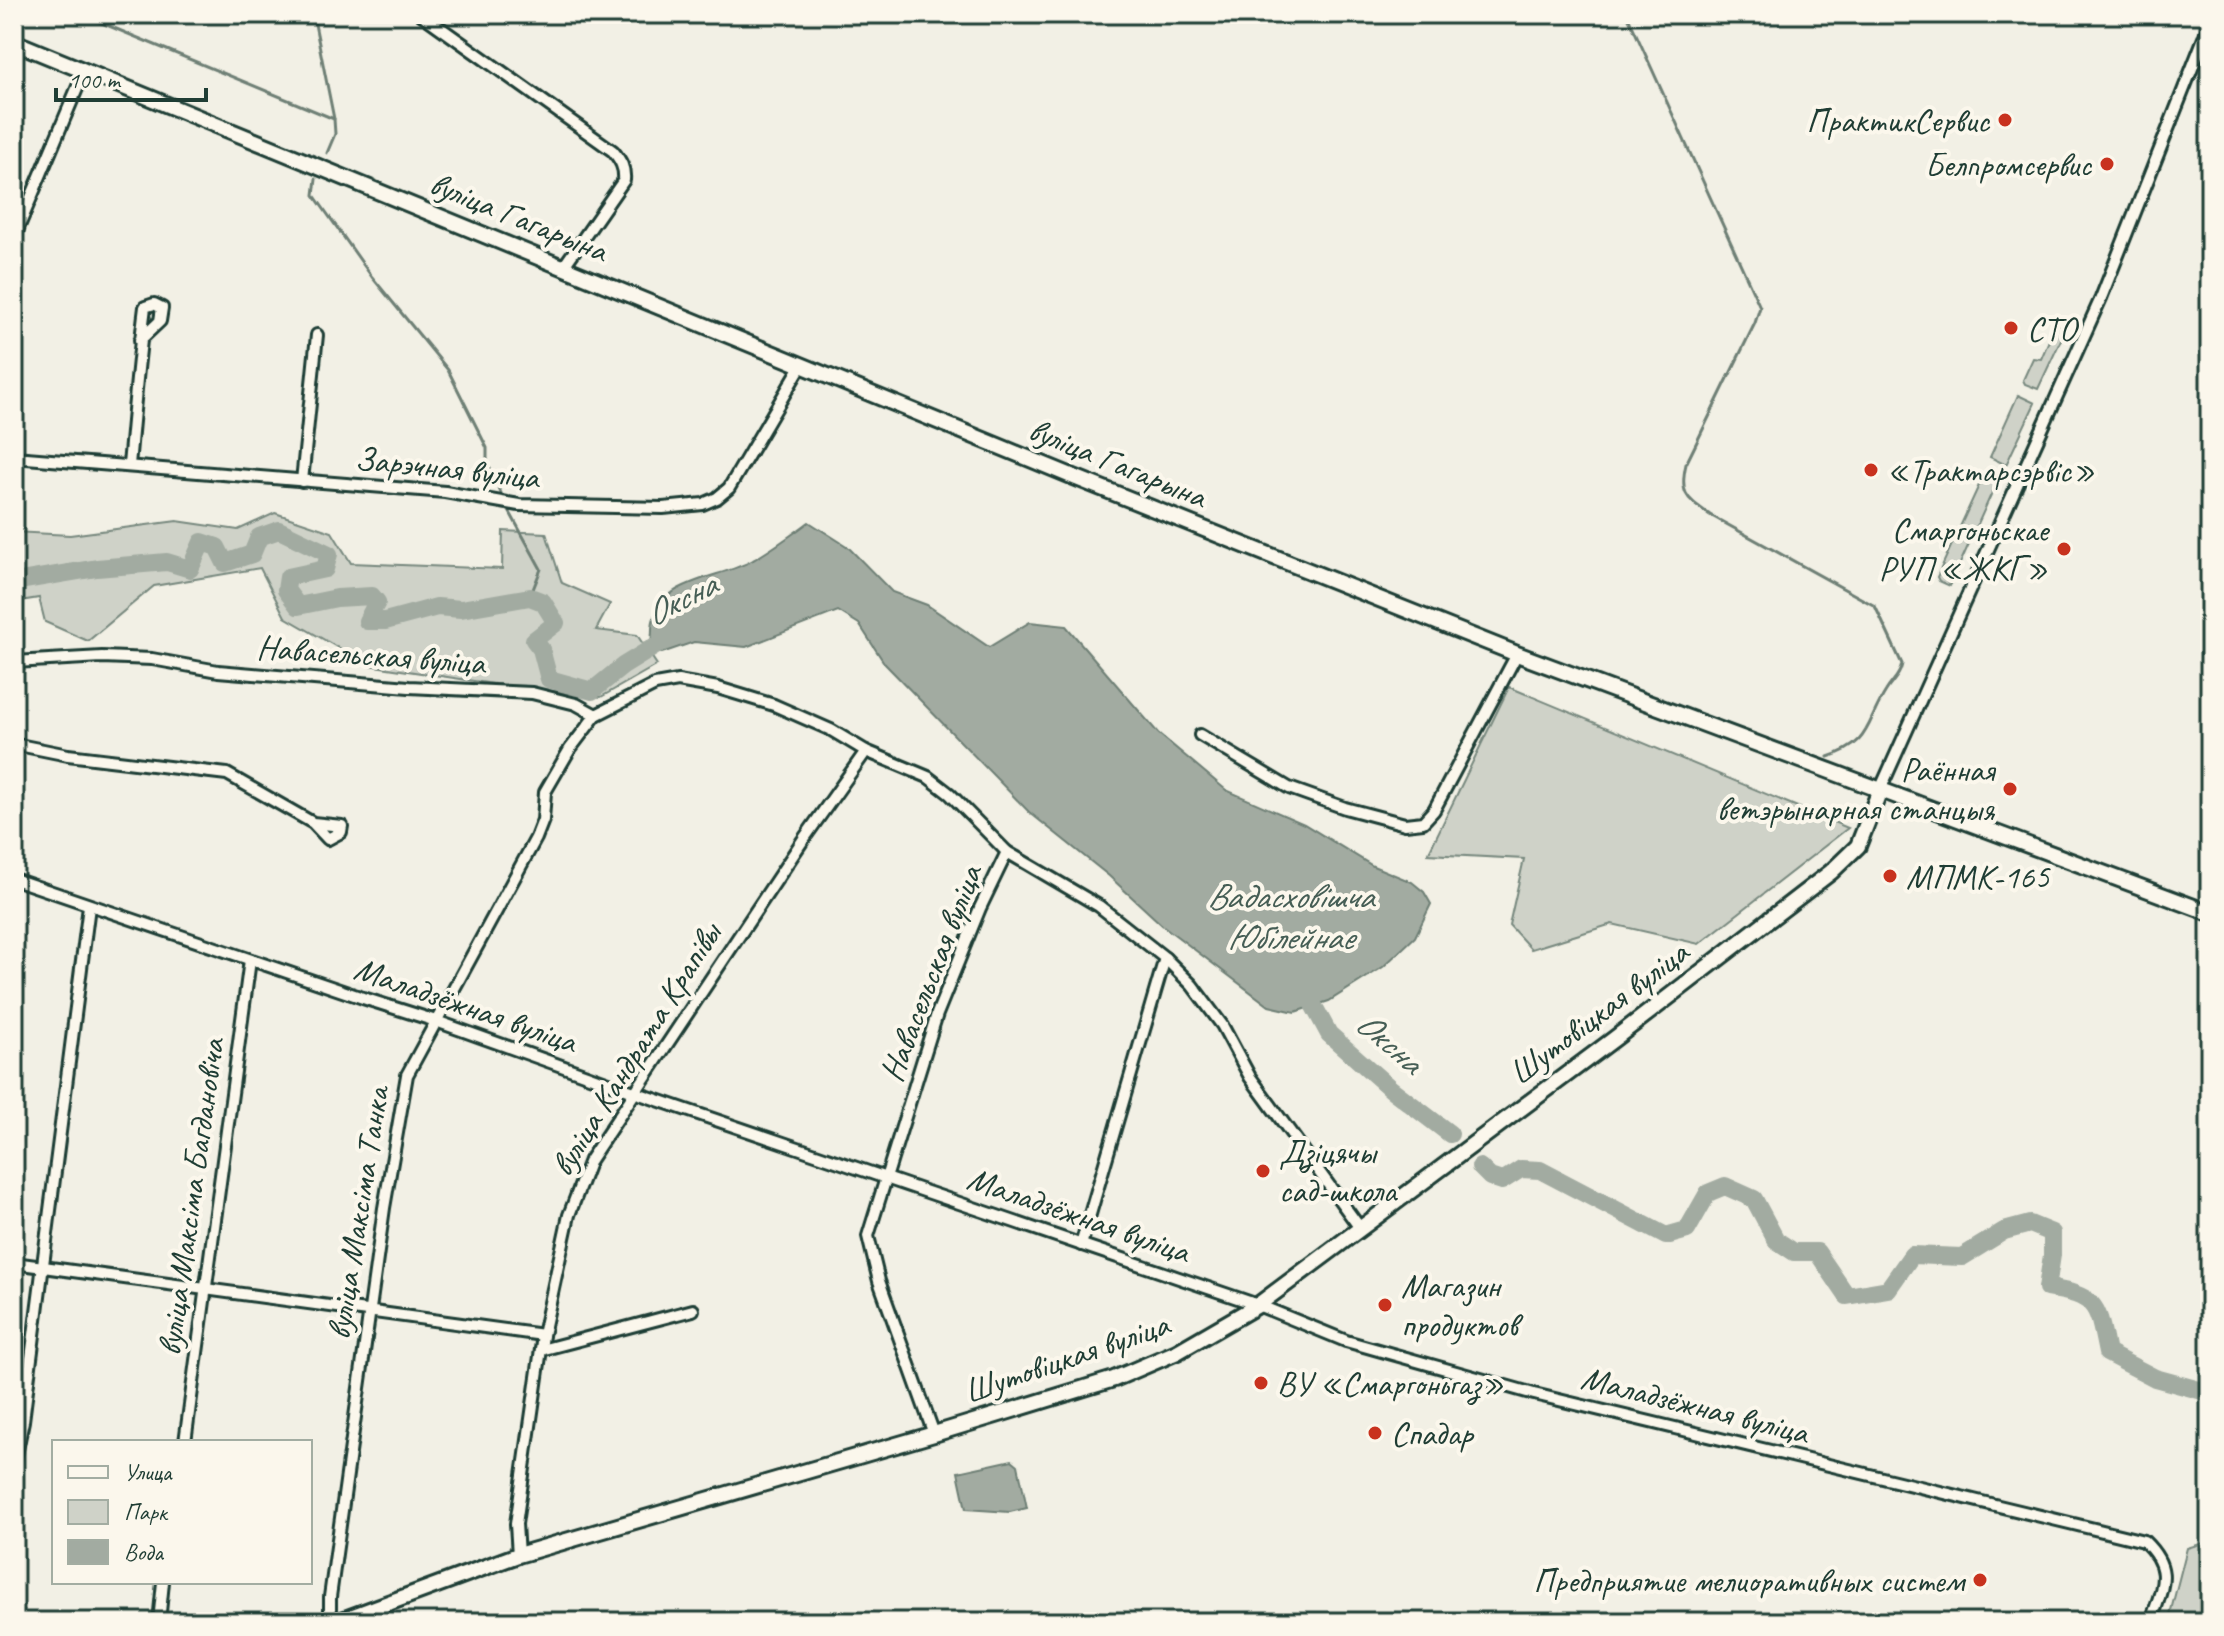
<svg xmlns="http://www.w3.org/2000/svg" width="2224" height="1636" viewBox="0 0 2224 1636" font-family="Caveat,sans-serif">
	<style>
		.green { fill: #cfd2c8; stroke: #77887e; stroke-width: 2 }
		.water { fill: #a2aba1; stroke: #6e7f75; stroke-width: 2 }
		.lines { fill: none; stroke-linecap: round; stroke-linejoin: round }
		.stream { stroke: #6e7f75; stroke-width: 3 }
		.river { stroke: #a2aba1; stroke-width: 18 }
		.minor-casing { stroke: #1f3d34; stroke-width: 16 }
		.major-casing { stroke: #1f3d34; stroke-width: 20 }
		.minor { stroke: #fbf7ec; stroke-width: 10 }
		.major { stroke: #fbf7ec; stroke-width: 14 }
		.poi-dot { fill: #c8321e; stroke: #fbf7ec; stroke-width: 3 }
		.labels { text-anchor: middle; stroke-width: 8; stroke-linejoin: round; paint-order: stroke }
		.poi-label { font-size: 34px; fill: #1f3d34; stroke: #fbf7ec; text-anchor: start }
		.street-label { font-size: 34px; fill: #1f3d34; stroke: #fbf7ec }
		.water-label { font-size: 36px; font-style: italic; fill: #465e55; stroke: #fbf7ec }
	</style>
	<rect width="100%" height="100%" fill="#f2f0e5"/>
	<filter id="ink" filterUnits="userSpaceOnUse"><feTurbulence type="fractalNoise" baseFrequency=".0125" numOctaves="2"/><feDisplacementMap in="SourceGraphic" scale="16" xChannelSelector="R" yChannelSelector="G"/><feConvolveMatrix kernelMatrix="1 2 1 2 8 2 1 2 1" color-interpolation-filters="sRGB"/></filter>
	<g filter="url(#ink)">
		<!-- green -->
		<g class="green">
			<path d="M 2056,324 L 2066,329 L 2038,389 L 2025,384 L 2023,380 L 2033,358 L 2041,359 Z"/>
			<path d="M 2018,395 L 2035,403 L 2006,465 L 1990,457 Z"/>
			<path d="M 1986,470 L 1999,477 L 1950,586 L 1939,581 L 1937,577 Z"/>
			<path d="M 275,513 L 332,532 L 351,563 L 502,569 L 503,531 L 546,533 L 562,583 L 610,604 L 596,630 L 637,635 L 657,665 L 601,697 L 487,683 L 368,665 L 285,617 L 260,568 L 154,586 L 88,641 L 45,622 L 39,598 L 14,602 L 14,532 L 70,535 L 177,521 L 238,530 Z"/>
			<path d="M 1509,687 L 1848,828 L 1699,944 L 1612,924 L 1531,949 L 1509,925 L 1524,859 L 1428,854 Z"/>
			<path d="M 2210,1541 L 2208,1622 L 2168,1622 L 2187,1548 Z"/>
		</g>
		<!-- water -->
		<g class="water">
			<path d="M 809,522 L 848,547 L 892,592 L 927,605 L 989,647 L 1030,622 L 1066,626 L 1158,733 L 1226,790 L 1304,824 L 1373,866 L 1412,882 L 1424,892 L 1431,904 L 1415,937 L 1383,967 L 1329,1001 L 1295,1012 L 1269,1006 L 1162,925 L 1109,876 L 1029,812 L 885,664 L 859,624 L 838,611 L 746,647 L 694,642 L 662,653 L 654,652 C 650,644 652,637 652,628 C 656,578 719,580 753,560 C 773,549 791,535 809,522 Z"/>
			<path d="M 1012,1460 L 1018,1465 L 1027,1508 L 1010,1512 L 966,1509 L 958,1472 Z"/>
		</g>
		<g class="lines">
			<!-- stream -->
			<g class="stream">
				<path d="M 80,14 L 334,119"/>
				<path d="M 313,14 L 334,119 L 335,134 L 327,153"/>
				<path d="M 1627,14 L 1760,307 L 1755,323 L 1686,464 C 1679,495 1687,498 1710,515 L 1875,606 L 1902,664 C 1900,676 1892,681 1886,691 C 1865,724 1872,743 1828,757"/>
				<path d="M 316,179 L 314,195 L 372,277 L 448,370 L 487,448 L 487,461 L 504,500"/>
				<path d="M 507,507 L 541,569 L 530,597"/>
			</g>
			<!-- river -->
			<g class="river">
				<path d="M 14,582 L 97,568 L 167,562 L 190,569 L 202,542 L 217,547 L 225,563 L 252,554 L 259,537 L 279,530 L 329,554 L 325,569 L 288,577 L 286,590 L 298,606 L 337,598 L 372,596 L 377,602 L 367,621 L 385,621 L 437,607 L 461,609 L 530,597 L 543,602 L 556,623 L 534,640 L 541,649 L 549,679 L 592,691 L 623,666 L 670,637"/>
				<path d="M 1303,986 L 1329,1034 L 1391,1089 L 1450,1134"/>
				<path d="M 1480,1167 L 1490,1177 L 1502,1181 L 1521,1169 L 1540,1170 L 1666,1236 L 1687,1230 L 1708,1193 L 1725,1186 L 1754,1199 L 1776,1240 L 1794,1252 L 1817,1252 L 1847,1296 L 1888,1289 L 1912,1255 L 1962,1257 L 2004,1231 L 2030,1224 L 2052,1233 L 2052,1255 L 2047,1288 C 2099,1296 2097,1305 2107,1353 L 2155,1378 L 2210,1393"/>
			</g>
			<defs>
				<g id="minor">
					<path d="M 421,14 L 613,151 C 621,161 625,168 624,180 L 564,266"/>
					<path d="M 14,238 L 84,72"/>
					<path d="M 14,457 L 445,492 L 519,505 L 663,508 L 703,504 L 717,498 L 729,488 L 801,366"/>
					<path d="M 129,465 C 134,412 138,360 145,307 L 154,304 L 162,308 L 160,321 L 140,340"/>
					<path d="M 302,481 L 317,335"/>
					<path d="M 14,662 L 102,657 L 152,659 L 218,671 L 409,687 L 532,693 L 576,704 L 596,715"/>
					<path d="M 1200,735 L 1289,788 L 1345,808 L 1405,824 L 1423,822 L 1434,810 L 1517,654"/>
					<path d="M 14,744 L 68,755 L 227,774 L 313,823 L 342,826 L 341,832 L 328,839 L 313,823"/>
					<path d="M 1880,790 L 2101,298 L 2210,23"/>
					<path d="M 14,879 L 363,998 L 436,1021 L 634,1092 L 1258,1305 L 1346,1341 L 1534,1394 L 2144,1541 C 2174,1570 2162,1586 2151,1622"/>
					<path d="M 1165,958 L 1192,985 L 1222,1025 L 1250,1077 L 1360,1228"/>
					<path d="M 14,1263 L 543,1335"/>
					<path d="M 541,1350 L 693,1310"/>
					<path d="M 934,1434 L 879,1281 L 868,1236 L 937,1014 L 980,908 L 1007,852"/>
					<path d="M 185,1442 L 250,960"/>
					<path d="M 14,1464 L 23,1421 L 89,906"/>
					<path d="M 518,1555 L 516,1524 L 543,1335 L 569,1215 L 590,1160 L 803,840 L 866,751"/>
					<path d="M 159,1622 L 163,1582"/>
					<path d="M 330,1622 L 330,1597 L 384,1208 L 407,1075 L 536,838 L 543,820 L 545,792 L 570,749 L 596,715 L 655,685 L 678,681 L 718,688 L 774,705 L 831,730 L 866,751 L 928,777 L 950,794 L 1007,852 L 1099,906 L 1165,958 L 1081,1245"/>
				</g>
				<g id="major">
					<path d="M 14,42 L 1074,477 L 1517,654 L 2210,913"/>
					<path d="M 337,1622 L 518,1555 L 934,1434 L 1114,1379 L 1177,1352 L 1258,1305 L 1614,1039 L 1831,872 L 1858,846 L 1880,790"/>
				</g>
			</defs>
			<!-- minor casing -->
			<use href="#minor" class="minor-casing"/>
			<!-- major casing -->
			<use href="#major" class="major-casing"/>
			<!-- minor -->
			<use href="#minor" class="minor"/>
			<!-- major -->
			<use href="#major" class="major"/>
		</g>
	</g>
	<!-- markers -->
	<g class="poi-dot">
		<circle cx="2005" cy="120" r="8"/>
		<circle cx="2107" cy="164" r="8"/>
		<circle cx="2011" cy="328" r="8"/>
		<circle cx="1871" cy="470" r="8"/>
		<circle cx="2064" cy="549" r="8"/>
		<circle cx="2010" cy="789" r="8"/>
		<circle cx="1890" cy="876" r="8"/>
		<circle cx="1263" cy="1171" r="8"/>
		<circle cx="1385" cy="1305" r="8"/>
		<circle cx="1261" cy="1383" r="8"/>
		<circle cx="1375" cy="1433" r="8"/>
		<circle cx="1980" cy="1580" r="8"/>
	</g>
	<g class="labels">
		<!-- poi labels -->
		<g class="poi-label">
			<text x="1989" y="132" text-anchor="end">ПрактикСервис</text>
			<text x="2091" y="176" text-anchor="end">Белпромсервис</text>
			<text x="2027" y="340">СТО</text>
			<text x="1887" y="482">«Трактарсэрвіс»</text>
			<text x="2048" y="541" text-anchor="end">Смаргоньскае<tspan x="2048" dy="39">РУП «ЖКГ»</tspan></text>
			<text x="1994" y="781" text-anchor="end">Раённая<tspan x="1994" dy="39">ветэрынарная станцыя</tspan></text>
			<text x="1906" y="888">МПМК-165</text>
			<text x="1279" y="1163">Дзіцячы<tspan x="1279" dy="39">сад-школа</tspan></text>
			<text x="1401" y="1297">Магазин<tspan x="1401" dy="39">продуктов</tspan></text>
			<text x="1277" y="1395">ВУ «Смаргоньгаз»</text>
			<text x="1391" y="1445">Спадар</text>
			<text x="1964" y="1592" text-anchor="end">Предприятие мелиоративных систем</text>
		</g>
		<!-- street labels -->
		<g class="street-label">
			<text transform="translate(519 216) rotate(22)" y="12">вуліца Гагарына</text>
			<text transform="translate(1118 462) rotate(22)" y="12">вуліца Гагарына</text>
			<text transform="translate(447 467) rotate(6)" y="12">Зарэчная вуліца</text>
			<text transform="translate(371 654) rotate(4)" y="12">Навасельская вуліца</text>
			<text transform="translate(930 973) rotate(-69)" y="12">Навасельская вуліца</text>
			<text transform="translate(466 1004) rotate(19)" y="12">Маладзёжная вуліца</text>
			<text transform="translate(1598 1012) rotate(-37)" y="12">Шутовіцкая вуліца</text>
			<text transform="translate(635 1049) rotate(-58)" y="12">вуліца Кандрата Крапівы</text>
			<text transform="translate(190 1197) rotate(-82)" y="12">вуліца Максіма Багдановіча</text>
			<text transform="translate(357 1213) rotate(-81)" y="12">вуліца Максіма Танка</text>
			<text transform="translate(1079 1214) rotate(19)" y="12">Маладзёжная вуліца</text>
			<text transform="translate(1066 1357) rotate(-19)" y="12">Шутовіцкая вуліца</text>
			<text transform="translate(1695 1404) rotate(14)" y="12">Маладзёжная вуліца</text>
		</g>
		<!-- water labels -->
		<g class="water-label">
			<text transform="translate(680 598) rotate(-27)" y="13">Оксна</text>
			<text x="1290" y="908">Вадасховішча<tspan x="1290" dy="41">Юбілейнае</tspan></text>
			<text transform="translate(1390 1041) rotate(41)" y="13">Оксна</text>
		</g>
	</g>
	<!-- margin -->
	<rect width="2224" height="1636" fill="none" stroke="#fbf7ec" stroke-width="48"/>
	<rect x="24" y="24" width="2176" height="1588" fill="none" stroke="#1f3d34" stroke-width="3" filter="url(#ink)"/>
	<!-- legend -->
	<rect x="52" y="1440" width="260" height="144" fill="#fbf7ec" stroke="#a3ada2" stroke-width="2"/>
	<rect x="68" y="1466" width="40" height="12" fill="#fbf7ec" stroke="#a3ada2" stroke-width="2"/>
	<text x="124" y="1480" font-size="24" fill="#1f3d34">Улица</text>
	<rect x="68" y="1500" width="40" height="24" fill="#cfd2c8" stroke="#a3ada2" stroke-width="2"/>
	<text x="124" y="1520" font-size="24" fill="#1f3d34">Парк</text>
	<rect x="68" y="1540" width="40" height="24" fill="#a2aba1" stroke="#a3ada2" stroke-width="2"/>
	<text x="124" y="1560" font-size="24" fill="#1f3d34">Вода</text>
	<!-- scale -->
	<path d="M56 88v12h150v-12" fill="none" stroke="#1f3d34" stroke-width="4"/>
	<text x="68" y="88" font-size="24" fill="#1f3d34" stroke="#fbf7ec" stroke-width="6" paint-order="stroke">100 m</text>
</svg>
